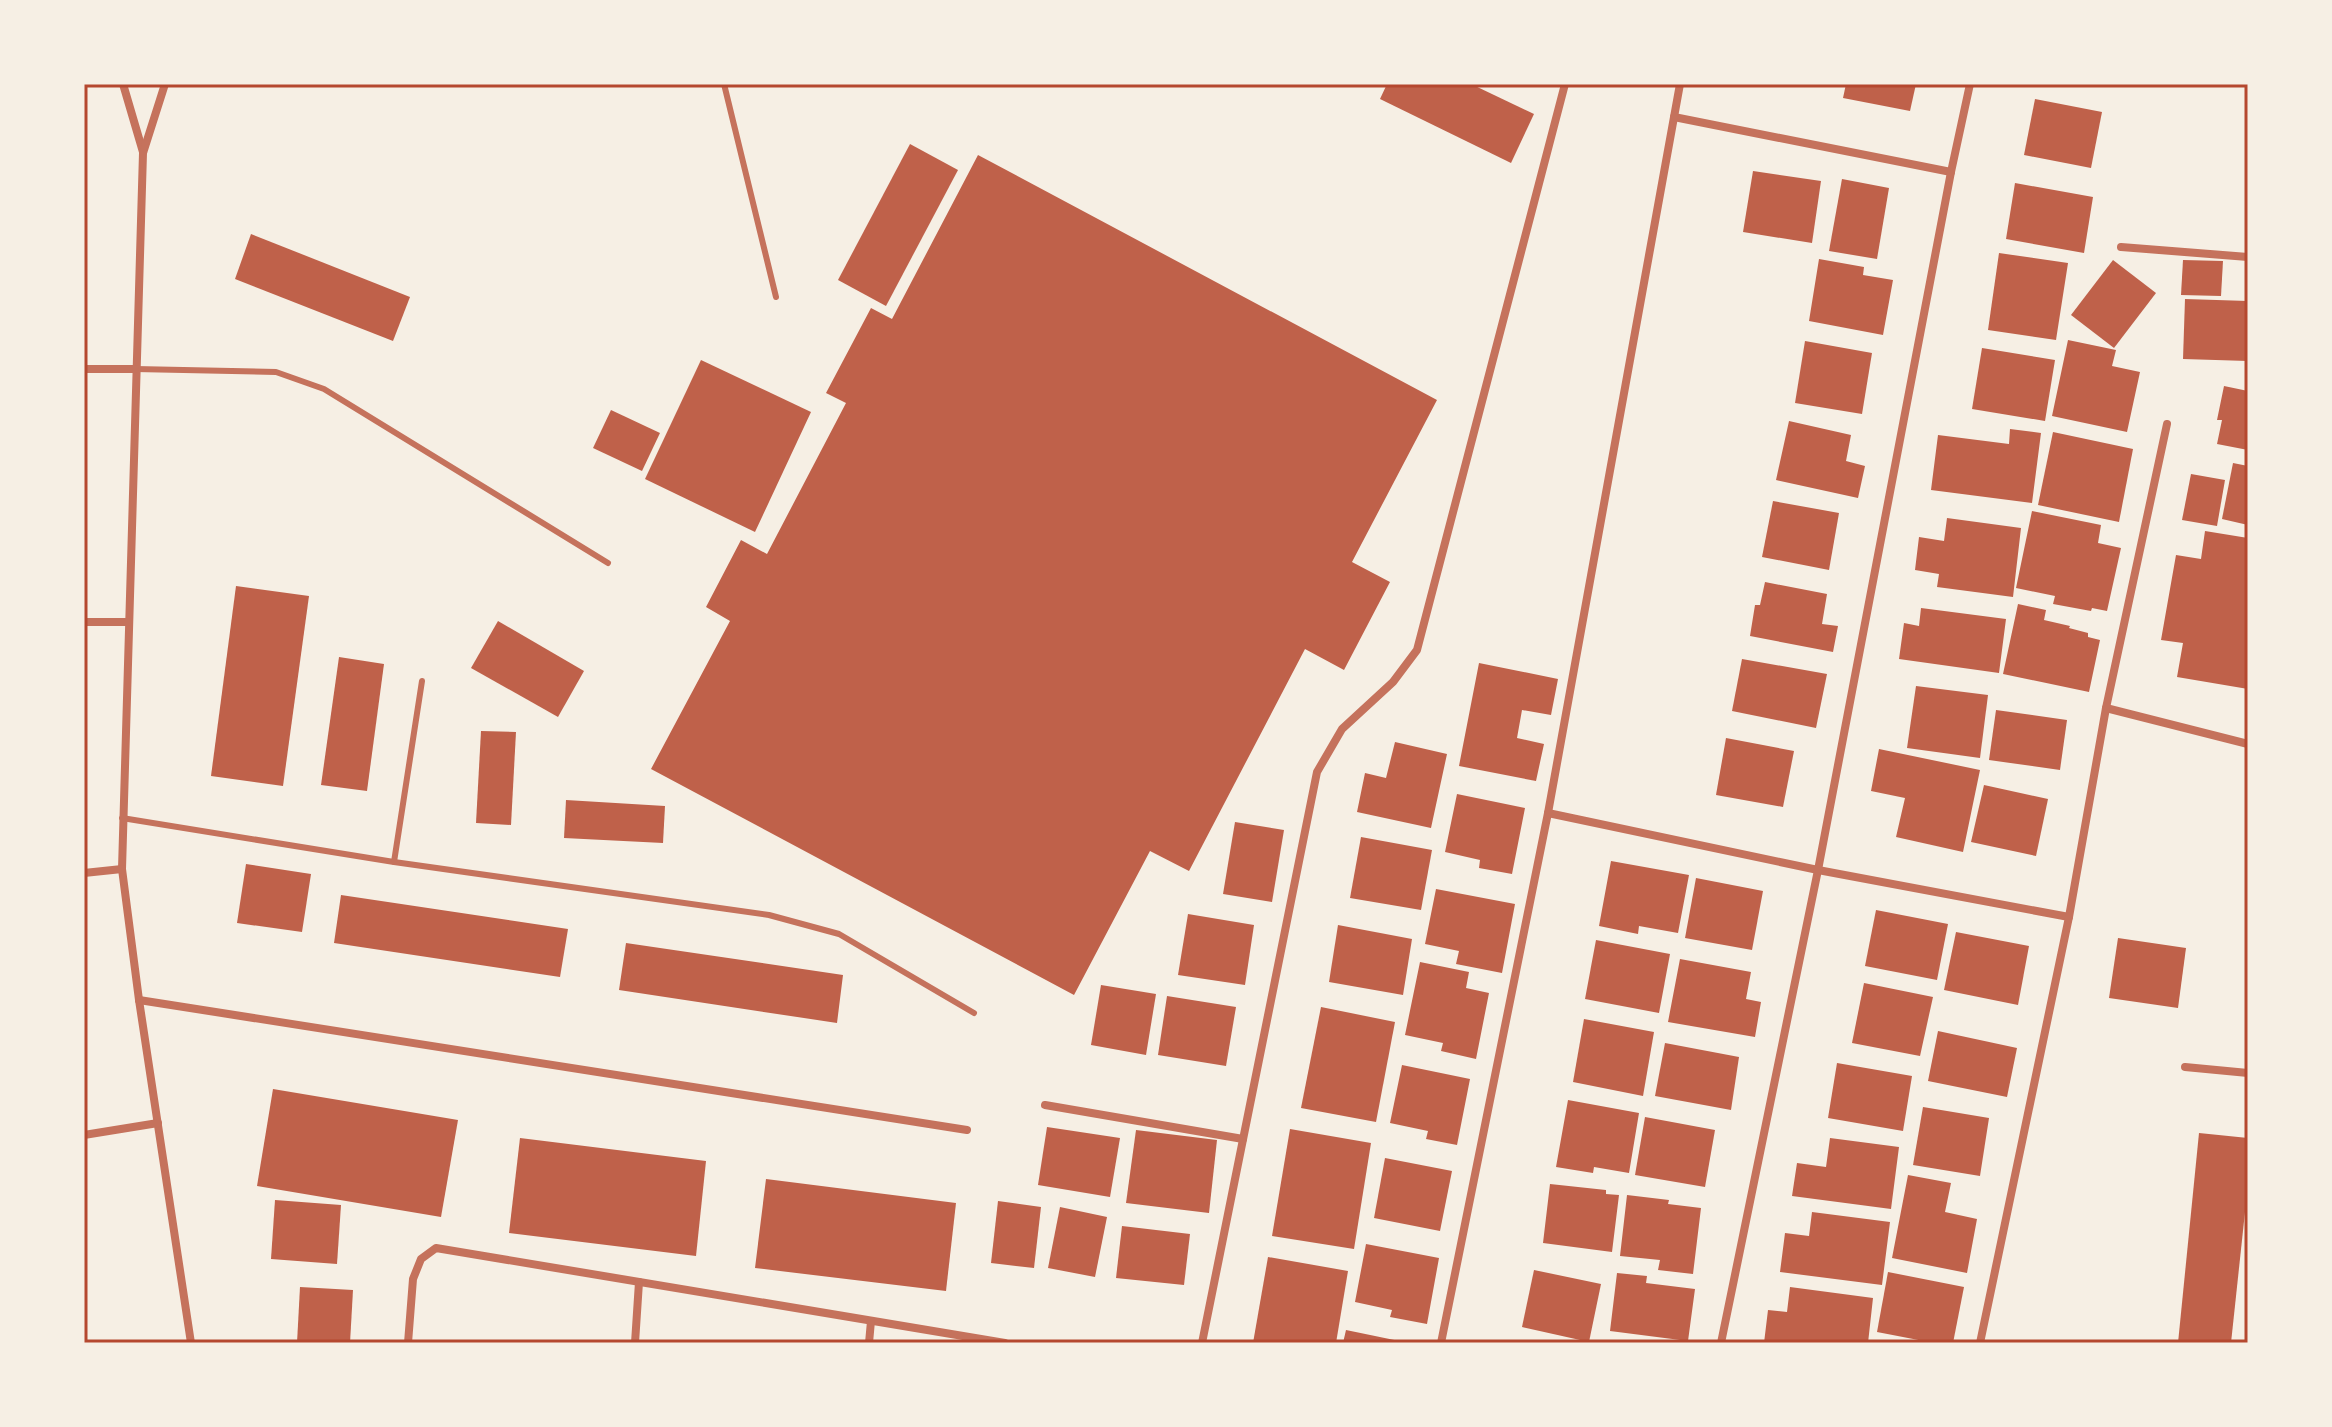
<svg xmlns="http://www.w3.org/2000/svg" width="2332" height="1427" viewBox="0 0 2332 1427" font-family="Jost,sans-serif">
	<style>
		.building { fill: #bf614a }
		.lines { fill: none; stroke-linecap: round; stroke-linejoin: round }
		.service { stroke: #c5725c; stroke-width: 6 }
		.minor { stroke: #c5725c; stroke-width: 8 }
		.neatline { fill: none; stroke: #b5482f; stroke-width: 3 }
	</style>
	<rect width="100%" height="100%" fill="#f6efe4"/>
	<!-- building -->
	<g class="building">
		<path d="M 1387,84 L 1471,84 L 1534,114 L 1511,163 L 1380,99 Z"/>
		<path d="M 1846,84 L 1916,84 L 1910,111 L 1843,98 Z"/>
		<path d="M 2035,99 L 2102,112 L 2091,168 L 2024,155 Z"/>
		<path d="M 910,144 L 958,170 L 886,306 L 838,280 Z"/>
		<path d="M 978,155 L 1437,400 L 1352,562 L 1390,582 L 1344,670 L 1305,649 L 1189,871 L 1150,851 L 1074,995 L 651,769 L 730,621 L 706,607 L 741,540 L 767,554 L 846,403 L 826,393 L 871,308 L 892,319 Z"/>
		<path d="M 1753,171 L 1821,181 L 1812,243 L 1743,232 Z"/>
		<path d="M 1842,179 L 1889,188 L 1877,259 L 1829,251 Z"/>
		<path d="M 2015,183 L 2093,197 L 2084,253 L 2006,239 Z"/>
		<path d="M 251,234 L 410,297 L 393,341 L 235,279 Z"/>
		<path d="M 1999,253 L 2068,263 L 2056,340 L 1988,330 Z"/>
		<path d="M 1819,259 L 1864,267 L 1863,275 L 1893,280 L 1883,335 L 1809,321 Z"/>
		<path d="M 2113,260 L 2156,293 L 2114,348 L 2071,315 Z"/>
		<path d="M 2183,260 L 2223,261 L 2221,296 L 2181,295 Z"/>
		<path d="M 2185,299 L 2248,301 L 2248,361 L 2183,359 Z"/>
		<path d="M 2068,340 L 2116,350 L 2112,366 L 2140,372 L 2127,432 L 2052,416 Z"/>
		<path d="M 1805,341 L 1872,353 L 1862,414 L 1795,403 Z"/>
		<path d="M 1982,348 L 2055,360 L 2045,421 L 1972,409 Z"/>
		<path d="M 701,360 L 811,412 L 755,532 L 645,479 Z"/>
		<path d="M 2224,386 L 2248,391 L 2248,450 L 2217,444 L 2222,420 L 2217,420 Z"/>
		<path d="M 611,410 L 660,433 L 642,471 L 593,448 Z"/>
		<path d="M 1789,421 L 1851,435 L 1846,461 L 1865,466 L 1858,498 L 1776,480 Z"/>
		<path d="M 2010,429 L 2041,433 L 2032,503 L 1931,490 L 1938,435 L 2009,444 Z"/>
		<path d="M 2053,432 L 2133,449 L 2119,522 L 2038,505 Z"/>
		<path d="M 2233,463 L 2248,466 L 2248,525 L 2222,519 Z"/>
		<path d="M 2191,474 L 2225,480 L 2217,526 L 2182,520 Z"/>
		<path d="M 1773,501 L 1839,513 L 1829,570 L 1762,557 Z"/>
		<path d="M 2032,511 L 2101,525 L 2098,543 L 2121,548 L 2107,611 L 2092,608 L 2091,611 L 2053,604 L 2055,596 L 2016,588 Z"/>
		<path d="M 1947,518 L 2021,528 L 2013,597 L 1937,587 L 1939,574 L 1915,570 L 1919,537 L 1944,541 Z"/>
		<path d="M 2205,531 L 2248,538 L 2248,689 L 2177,677 L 2183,643 L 2161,640 L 2176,555 L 2201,559 Z"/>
		<path d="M 1765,582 L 1827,594 L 1822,624 L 1838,626 L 1833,652 L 1750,636 L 1755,605 L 1760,605 Z"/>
		<path d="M 236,586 L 309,596 L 283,786 L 211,776 Z"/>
		<path d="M 2018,604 L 2046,610 L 2044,620 L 2070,626 L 2069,628 L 2088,633 L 2088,637 L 2100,640 L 2089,692 L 2003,674 Z"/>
		<path d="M 1921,608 L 2006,619 L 1999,673 L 1899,659 L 1904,623 L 1919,626 Z"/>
		<path d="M 498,621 L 584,671 L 558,717 L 471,668 Z"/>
		<path d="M 339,657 L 384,664 L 367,791 L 321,785 Z"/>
		<path d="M 1742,659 L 1827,674 L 1816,728 L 1732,711 Z"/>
		<path d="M 1479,663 L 1558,679 L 1551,715 L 1522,710 L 1517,738 L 1544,744 L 1536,781 L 1459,766 Z"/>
		<path d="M 1916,686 L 1988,695 L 1980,758 L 1907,748 Z"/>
		<path d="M 1996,710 L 2067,720 L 2060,770 L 1989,760 Z"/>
		<path d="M 481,731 L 516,732 L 511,825 L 476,823 Z"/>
		<path d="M 1726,738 L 1794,751 L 1783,807 L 1716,795 Z"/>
		<path d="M 1395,742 L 1447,754 L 1431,828 L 1357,812 L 1365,773 L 1386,778 Z"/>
		<path d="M 1879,749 L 1980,770 L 1963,852 L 1896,837 L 1905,798 L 1871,791 Z"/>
		<path d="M 1984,785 L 2048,799 L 2036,856 L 1971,842 Z"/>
		<path d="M 1457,794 L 1525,808 L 1512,874 L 1479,868 L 1480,860 L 1445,852 Z"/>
		<path d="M 566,800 L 665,806 L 663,843 L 564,838 Z"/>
		<path d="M 1235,822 L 1284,830 L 1272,902 L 1223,894 Z"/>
		<path d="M 1361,837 L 1432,850 L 1421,910 L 1350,898 Z"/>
		<path d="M 1611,861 L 1689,875 L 1678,933 L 1639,926 L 1638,934 L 1599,926 Z"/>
		<path d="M 246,864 L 311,874 L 302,932 L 237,923 Z"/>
		<path d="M 1696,878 L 1763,891 L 1752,950 L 1685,938 Z"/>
		<path d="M 1436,889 L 1515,904 L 1502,973 L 1456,964 L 1459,951 L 1425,944 Z"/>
		<path d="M 341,895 L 568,929 L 560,977 L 334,943 Z"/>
		<path d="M 1876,910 L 1948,924 L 1937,980 L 1865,966 Z"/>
		<path d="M 1188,914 L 1254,925 L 1245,985 L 1178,975 Z"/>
		<path d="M 1338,925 L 1412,939 L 1403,995 L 1329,982 Z"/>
		<path d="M 1956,932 L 2029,946 L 2018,1005 L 1944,990 Z"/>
		<path d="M 2118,938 L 2186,948 L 2178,1008 L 2109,998 Z"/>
		<path d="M 1596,940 L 1670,954 L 1659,1013 L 1585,999 Z"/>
		<path d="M 626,943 L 843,975 L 837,1023 L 619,990 Z"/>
		<path d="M 1680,959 L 1751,972 L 1746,999 L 1761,1002 L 1755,1037 L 1668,1022 Z"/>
		<path d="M 1420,962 L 1469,972 L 1466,988 L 1489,993 L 1476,1059 L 1441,1051 L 1443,1043 L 1405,1035 Z"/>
		<path d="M 1864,983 L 1933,997 L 1920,1056 L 1852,1043 Z"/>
		<path d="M 1101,985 L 1156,994 L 1146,1055 L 1091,1045 Z"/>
		<path d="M 1167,996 L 1236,1007 L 1226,1066 L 1158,1055 Z"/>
		<path d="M 1321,1007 L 1395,1022 L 1376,1122 L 1301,1108 Z"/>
		<path d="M 1584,1019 L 1654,1032 L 1643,1096 L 1573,1082 Z"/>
		<path d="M 1938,1031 L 2017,1048 L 2007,1097 L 1928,1081 Z"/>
		<path d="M 1665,1043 L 1739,1057 L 1731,1110 L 1655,1096 Z"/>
		<path d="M 1837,1063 L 1912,1076 L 1903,1131 L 1828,1118 Z"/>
		<path d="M 1402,1065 L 1470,1079 L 1457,1145 L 1426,1139 L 1428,1131 L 1390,1123 Z"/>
		<path d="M 273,1089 L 458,1120 L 441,1217 L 257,1186 Z"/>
		<path d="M 1568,1100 L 1639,1113 L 1629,1173 L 1594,1167 L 1593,1173 L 1556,1167 Z"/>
		<path d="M 1923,1107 L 1989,1118 L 1980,1176 L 1913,1165 Z"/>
		<path d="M 1645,1117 L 1715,1130 L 1705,1187 L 1635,1175 Z"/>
		<path d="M 1047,1127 L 1120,1138 L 1110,1197 L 1038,1185 Z"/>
		<path d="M 1290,1129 L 1371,1143 L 1354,1249 L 1272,1236 Z"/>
		<path d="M 1136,1130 L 1217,1140 L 1209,1213 L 1126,1203 Z"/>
		<path d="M 2199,1133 L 2248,1138 L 2248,1184 L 2231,1343 L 2178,1343 Z"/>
		<path d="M 520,1138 L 706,1161 L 696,1256 L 509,1233 Z"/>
		<path d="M 1830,1138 L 1899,1147 L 1891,1209 L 1792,1196 L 1797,1163 L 1826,1167 Z"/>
		<path d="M 1385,1158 L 1452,1171 L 1440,1231 L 1374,1218 Z"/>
		<path d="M 1908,1175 L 1951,1183 L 1945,1212 L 1977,1219 L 1967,1273 L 1892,1258 Z"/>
		<path d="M 766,1179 L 956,1203 L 946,1291 L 755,1268 Z"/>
		<path d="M 1550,1184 L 1606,1190 L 1606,1194 L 1619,1195 L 1612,1252 L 1543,1243 Z"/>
		<path d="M 1627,1195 L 1669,1200 L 1668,1204 L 1701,1208 L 1693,1274 L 1658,1270 L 1660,1260 L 1620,1256 Z"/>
		<path d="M 275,1200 L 341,1205 L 337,1264 L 271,1259 Z"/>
		<path d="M 998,1201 L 1041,1207 L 1034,1268 L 991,1263 Z"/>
		<path d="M 1060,1207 L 1107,1217 L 1095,1277 L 1048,1268 Z"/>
		<path d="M 1812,1212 L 1890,1222 L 1882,1285 L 1780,1272 L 1785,1233 L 1809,1236 Z"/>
		<path d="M 1122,1226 L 1190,1234 L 1184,1285 L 1116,1278 Z"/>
		<path d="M 1366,1244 L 1439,1258 L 1427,1324 L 1390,1317 L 1392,1310 L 1355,1302 Z"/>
		<path d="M 1268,1257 L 1348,1271 L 1336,1343 L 1253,1343 Z"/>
		<path d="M 1534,1270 L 1601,1284 L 1589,1342 L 1522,1327 Z"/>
		<path d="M 1888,1272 L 1964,1287 L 1953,1343 L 1934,1343 L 1877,1332 Z"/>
		<path d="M 1617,1273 L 1647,1276 L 1646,1283 L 1695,1289 L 1688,1341 L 1610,1331 Z"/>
		<path d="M 300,1287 L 353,1290 L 350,1343 L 297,1343 Z"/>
		<path d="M 1790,1287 L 1873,1298 L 1868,1343 L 1764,1343 L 1768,1310 L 1787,1312 Z"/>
		<path d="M 1346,1330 L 1404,1342 L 1404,1343 L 1343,1343 Z"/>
	</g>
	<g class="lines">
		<!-- service -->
		<g class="service">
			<path d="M 724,84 L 776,297"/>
			<path d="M 135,369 L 276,372 L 324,389 L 608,563"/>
			<path d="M 122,818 L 394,862 L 769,915 L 839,934 L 974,1013"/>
			<path d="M 394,862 L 422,681"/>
		</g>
		<!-- minor -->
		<g class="minor">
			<path d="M 123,84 L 143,152"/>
			<path d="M 165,84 L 143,153 L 122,869 L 139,1000 L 191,1343"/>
			<path d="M 1674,117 L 1951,172"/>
			<path d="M 2121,247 L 2248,257"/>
			<path d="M 84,369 L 135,369"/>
			<path d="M 84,622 L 128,622"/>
			<path d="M 2106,708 L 2248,744"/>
			<path d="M 1548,813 L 1818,870 L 2069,917"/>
			<path d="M 84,873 L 122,869"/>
			<path d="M 139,1000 L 967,1130"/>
			<path d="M 2185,1067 L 2248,1073"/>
			<path d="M 1045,1105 L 1243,1139"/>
			<path d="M 84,1135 L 158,1123"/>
			<path d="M 408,1343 L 413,1279 L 421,1259 L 436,1248 L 1005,1343"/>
			<path d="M 635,1343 L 639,1282"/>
			<path d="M 869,1343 L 871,1321"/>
			<path d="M 1202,1343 L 1317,772 L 1342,729 L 1393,682 L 1417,650 L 1565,84"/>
			<path d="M 1441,1343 L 1548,813 L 1680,84"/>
			<path d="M 1721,1343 L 1818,870 L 1951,172 L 1970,84"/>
			<path d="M 1980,1343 L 2069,917 L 2106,708 L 2167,424"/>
		</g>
	</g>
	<!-- border -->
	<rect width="2332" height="1427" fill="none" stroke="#f6efe4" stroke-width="172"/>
	<rect x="86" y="86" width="2160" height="1255" class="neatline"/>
</svg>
